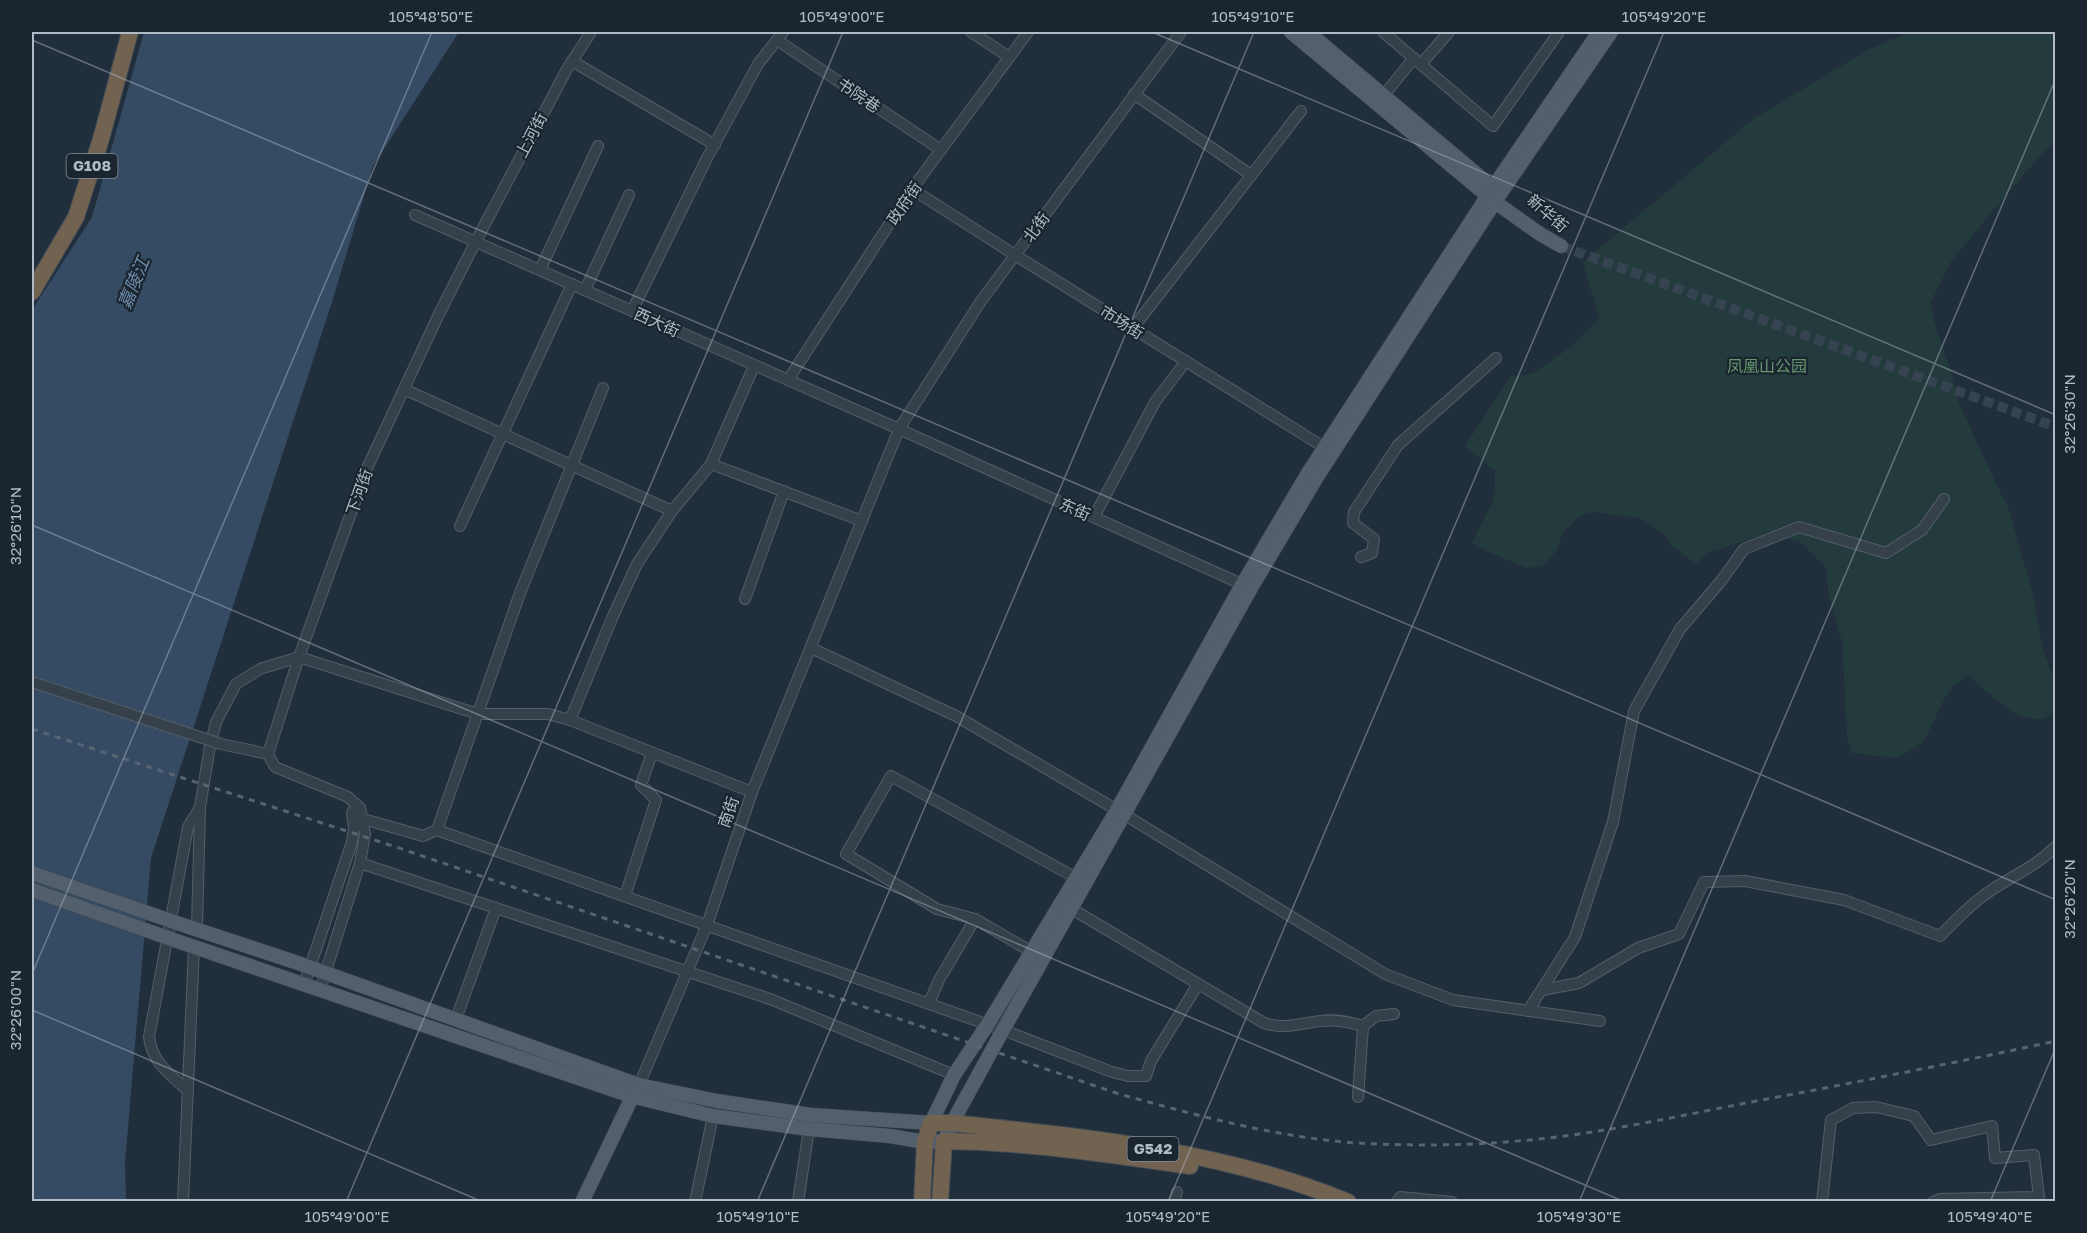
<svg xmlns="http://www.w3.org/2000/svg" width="2087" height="1233" viewBox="0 0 2087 1233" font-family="'Golos Text','Noto Sans SC',sans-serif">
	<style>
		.green { fill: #233b3c }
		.water { fill: #344b63 }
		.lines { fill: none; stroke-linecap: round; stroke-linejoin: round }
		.minor-tunnel { stroke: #364350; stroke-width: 10; stroke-dasharray: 10 5; stroke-linecap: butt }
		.minor-casing { stroke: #535e69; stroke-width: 12 }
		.major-casing { stroke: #3e4954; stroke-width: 15 }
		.highway-casing { stroke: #404b56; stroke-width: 18 }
		.minor { stroke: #35404b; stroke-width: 10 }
		.major { stroke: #535f6c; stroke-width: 14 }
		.highway { stroke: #726351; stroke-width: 16 }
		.rail { stroke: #576473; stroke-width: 3; stroke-dasharray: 6 6; stroke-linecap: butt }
		.minor-bridge-casing { stroke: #535e69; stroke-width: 12; stroke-linecap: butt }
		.major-bridge-casing { stroke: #3e4954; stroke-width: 15; stroke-linecap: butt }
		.minor-bridge { stroke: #35404b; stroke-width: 10 }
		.major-bridge { stroke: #535f6c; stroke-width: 14 }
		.ticks { fill: none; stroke: #b0bbc7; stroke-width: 1.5; stroke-opacity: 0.45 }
		.labels { text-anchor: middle; stroke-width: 4.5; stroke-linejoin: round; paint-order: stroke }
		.shield { fill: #1a2530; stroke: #838e9a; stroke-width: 1.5 }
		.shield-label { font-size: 15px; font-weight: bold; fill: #b0bbc7 }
		.street-label { font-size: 16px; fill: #b0bbc7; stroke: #1a2530 }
		.park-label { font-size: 16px; fill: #66996e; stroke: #1a2530 }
		.water-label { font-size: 18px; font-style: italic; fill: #6f8eac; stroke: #1a2530 }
		.neatline { fill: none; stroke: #b0bbc7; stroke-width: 2 }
		.ticks-label { font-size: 15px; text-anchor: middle; fill: #b0bbc7 }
	</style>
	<rect width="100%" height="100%" fill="#212e3b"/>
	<!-- green -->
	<path class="green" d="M 1911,32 L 2055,32 L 2055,141 L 2033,164 L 1952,260 L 1931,302 L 1933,318 L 1951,371 L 1959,403 L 2000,492 L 2008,506 L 2033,595 L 2043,650 L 2055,681 L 2055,712 C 2052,714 2047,718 2043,719 C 2014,723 1988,691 1968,675 L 1955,685 L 1946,696 L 1924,741 L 1911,750 L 1897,758 L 1851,753 L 1847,737 L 1842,642 L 1829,596 L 1826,568 L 1800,542 L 1785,538 L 1753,539 L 1708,553 L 1696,564 L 1672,546 L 1664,534 L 1638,518 L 1594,512 L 1580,516 L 1562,534 L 1558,549 L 1543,566 L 1527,568 L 1486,551 L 1472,543 L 1494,499 L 1495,471 L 1465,446 L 1510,377 L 1532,374 L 1572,346 L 1599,319 L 1583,262 L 1753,119 L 1869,49 Z"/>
	<!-- water -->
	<path class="water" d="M 144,32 L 459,32 L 373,166 L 332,302 L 151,858 L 125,1163 L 126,1201 L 32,1201 L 32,310 L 92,217 Z"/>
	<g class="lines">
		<!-- minor-tunnel -->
		<path class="minor-tunnel" d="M 1561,246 L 2056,427"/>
		<defs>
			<g id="minor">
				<path d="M 971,32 L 1009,57"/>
				<path d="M 1383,32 L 1493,126 L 1559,32"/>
				<path d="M 777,40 L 941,150"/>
				<path d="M 572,61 L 715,145"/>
				<path d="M 1421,64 L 1449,32"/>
				<path d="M 1134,94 L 1251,175"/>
				<path d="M 1384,95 L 1414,58"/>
				<path d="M 912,189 L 1015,255 L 1330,451"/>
				<path d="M 415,215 L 899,429 L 1248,587"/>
				<path d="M 540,270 L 598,146"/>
				<path d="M 585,290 L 629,195"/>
				<path d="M 632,311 L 707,158 L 758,64 L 783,32"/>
				<path d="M 1133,328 L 1301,111"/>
				<path d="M 788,380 L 912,189 L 1028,32"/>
				<path d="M 404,389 L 672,511"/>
				<path d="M 711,464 L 862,521"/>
				<path d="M 1094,517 L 1155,402 L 1186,361"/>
				<path d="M 460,526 L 572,284"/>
				<path d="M 1361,557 L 1372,553 L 1374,539 L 1353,523 L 1354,512 L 1398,445 L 1496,358"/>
				<path d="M 745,599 L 784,491"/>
				<path d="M 811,648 L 956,716 L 1117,810 L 1385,974 L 1453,1000 L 1600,1021"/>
				<path d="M 570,720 L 613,616 L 637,564 L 672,511 L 711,464 L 754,366"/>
				<path d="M 221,744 L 268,754 L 275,767 L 348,797 L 360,808 L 365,834 L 360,863 L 320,990"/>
				<path d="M 268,754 L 299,657 L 368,466 L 439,314 L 476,241 L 567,69 L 591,32"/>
				<path d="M 353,816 L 423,836 L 437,830 L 1003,1030 L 1112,1072 L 1128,1076 L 1146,1076 L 1151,1061 L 1198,984"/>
				<path d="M 437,830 L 520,593 L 603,388"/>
				<path d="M 360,863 L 770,999 L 954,1075"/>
				<path d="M 625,896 L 656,800 L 641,785 L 652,753"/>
				<path d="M 1072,909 L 1264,1023 C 1285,1030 1301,1023 1321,1021 C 1336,1019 1349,1022 1363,1026"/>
				<path d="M 197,929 L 200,807 L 210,746 L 216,722 L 236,684 L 260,669 L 299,657 L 478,714 L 548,714 L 570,720 L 752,792"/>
				<path d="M 1032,952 L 975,919 L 937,909 L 846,854 L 891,776 L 1076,878"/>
				<path d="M 304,985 L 352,842 L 354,829 L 352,812"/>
				<path d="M 1542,990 L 1579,983 L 1638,948 L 1679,934 L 1704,882 L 1745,881 L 1844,900 L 1940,936 C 1952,924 1964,911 1978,900 C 2003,879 2033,870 2056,846"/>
				<path d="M 929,1003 L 939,980 L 975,919"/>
				<path d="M 1528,1011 L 1575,937 L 1613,822 L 1634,711 L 1680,629 L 1721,581 L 1744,549 L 1799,527 L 1886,553 L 1922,530 L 1944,499"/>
				<path d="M 456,1019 L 496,908"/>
				<path d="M 639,1085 L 707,925 L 752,792 L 899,429 L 981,301 L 1181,32"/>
				<path d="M 188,1091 C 170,1074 152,1063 149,1037 L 188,827 L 200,807"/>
				<path d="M 1358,1097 L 1363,1026 L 1376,1016 L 1394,1014"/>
				<path d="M 183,1202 L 194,947"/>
				<path d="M 695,1202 L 713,1116"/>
				<path d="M 798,1202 L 809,1129"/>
				<path d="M 1174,1202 L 1177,1192"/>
				<path d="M 1397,1202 L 1400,1197 L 1452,1202"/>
				<path d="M 1822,1202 L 1831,1120 L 1853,1108 L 1876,1107 L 1914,1116 L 1931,1140 L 1992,1126 L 1995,1158 L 2034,1155 L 2039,1197 L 1940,1199 L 1933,1202"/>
			</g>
			<g id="major">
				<path d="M 1291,32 L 1495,202 L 1540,234 L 1561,246"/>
				<path d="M 1308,32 L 1498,192"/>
				<path d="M 180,924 L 295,962 L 639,1085 L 717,1101 L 811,1115 L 931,1123 L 954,1075 L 988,1024 L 1117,810 L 1242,585 L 1308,473 L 1492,189 L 1599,32"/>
				<path d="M 174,940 L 631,1096 L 713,1116 L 809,1129 L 890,1136 L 925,1142 L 944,1141 L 952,1123 L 1003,1030 L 1251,588 L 1317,477 L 1500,194 L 1611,32"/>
				<path d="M 582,1202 L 636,1089"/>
			</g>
			<g id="highway">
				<path d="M 32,292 L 76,217 L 101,139 L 130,32"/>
				<path d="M 922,1202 L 925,1142 L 931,1123 L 952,1123 C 1086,1137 1222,1150 1348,1202"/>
				<path d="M 940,1202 L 944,1141 C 1027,1142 1108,1154 1190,1166"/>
			</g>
		</defs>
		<!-- minor casing -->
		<use href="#minor" class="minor-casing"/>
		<!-- major casing -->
		<use href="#major" class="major-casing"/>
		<!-- highway casing -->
		<use href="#highway" class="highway-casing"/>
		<!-- minor -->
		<use href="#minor" class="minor"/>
		<!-- major -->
		<use href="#major" class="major"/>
		<!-- highway -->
		<use href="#highway" class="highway"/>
		<!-- rail -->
		<path class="rail" d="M 32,729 L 396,847 L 1119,1094 C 1203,1117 1289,1141 1377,1144 C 1428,1146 1479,1145 1530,1140 C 1603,1133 1679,1116 1751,1102 C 1853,1083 1954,1063 2056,1041"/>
		<defs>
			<path id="minor-bridge" d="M 32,682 L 221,744"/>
			<g id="major-bridge">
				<path d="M 32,873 L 180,924"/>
				<path d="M 32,890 L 174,940"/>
			</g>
		</defs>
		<!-- minor-bridge casing -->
		<use href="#minor-bridge" class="minor-bridge-casing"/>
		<!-- major-bridge casing -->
		<use href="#major-bridge" class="major-bridge-casing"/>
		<!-- minor-bridge -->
		<use href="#minor-bridge" class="minor-bridge"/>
		<!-- major-bridge -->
		<use href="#major-bridge" class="major-bridge"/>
	</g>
	<!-- ticks -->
	<path class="ticks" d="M 1152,32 L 2056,415M 32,40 L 2056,900M 32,525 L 1625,1202M 32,974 L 432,32M 32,1010 L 483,1202M 346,1202 L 843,32M 757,1202 L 1254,32M 1168,1202 L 1664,32M 1579,1202 L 2056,78M 1990,1202 L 2056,1047"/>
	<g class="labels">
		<!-- shield labels -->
		<g class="shield">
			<rect x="66.5" y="154" width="51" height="24" rx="4.5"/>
			<rect x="1127.5" y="1137" width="51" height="24" rx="4.5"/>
		</g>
		<g class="shield-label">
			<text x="92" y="171">G108</text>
			<text x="1153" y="1154">G542</text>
		</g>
		<!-- street labels -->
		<g class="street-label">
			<text transform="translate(859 95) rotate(34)" y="6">书院巷</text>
			<text transform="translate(531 135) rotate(-62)" y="6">上河街</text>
			<text transform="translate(904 203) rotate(-56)" y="6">政府街</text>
			<text transform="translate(1548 213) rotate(41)" y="6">新华街</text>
			<text transform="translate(1036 227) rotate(-53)" y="6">北街</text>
			<text transform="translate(657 322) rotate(24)" y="6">西大街</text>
			<text transform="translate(1122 322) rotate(32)" y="6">市场街</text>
			<text transform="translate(359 492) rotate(-70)" y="6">下河街</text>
			<text transform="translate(1075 509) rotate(24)" y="6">东街</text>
			<text transform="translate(728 812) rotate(-71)" y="6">南街</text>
		</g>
		<!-- park labels -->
		<g class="park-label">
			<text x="1767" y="372">凤凰山公园</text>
		</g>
		<!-- water labels -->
		<g class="water-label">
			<text transform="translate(134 283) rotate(-68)" y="6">嘉陵江</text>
		</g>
	</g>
	<!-- border -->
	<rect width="2087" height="1233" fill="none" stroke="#1a2530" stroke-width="66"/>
	<rect x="33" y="33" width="2021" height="1167" class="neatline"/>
	<g class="ticks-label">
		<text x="431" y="22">105°48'50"E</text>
		<text x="842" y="22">105°49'00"E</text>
		<text x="1253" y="22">105°49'10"E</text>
		<text x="1664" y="22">105°49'20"E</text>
		<text transform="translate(2070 414) rotate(-90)" y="5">32°26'30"N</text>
		<text transform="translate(16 526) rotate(-90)" y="5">32°26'10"N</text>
		<text transform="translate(2070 899) rotate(-90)" y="5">32°26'20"N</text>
		<text transform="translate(16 1010) rotate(-90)" y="5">32°26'00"N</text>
		<text x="347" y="1222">105°49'00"E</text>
		<text x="758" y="1222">105°49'10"E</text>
		<text x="1168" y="1222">105°49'20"E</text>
		<text x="1579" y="1222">105°49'30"E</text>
		<text x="1990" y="1222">105°49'40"E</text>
	</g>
</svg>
